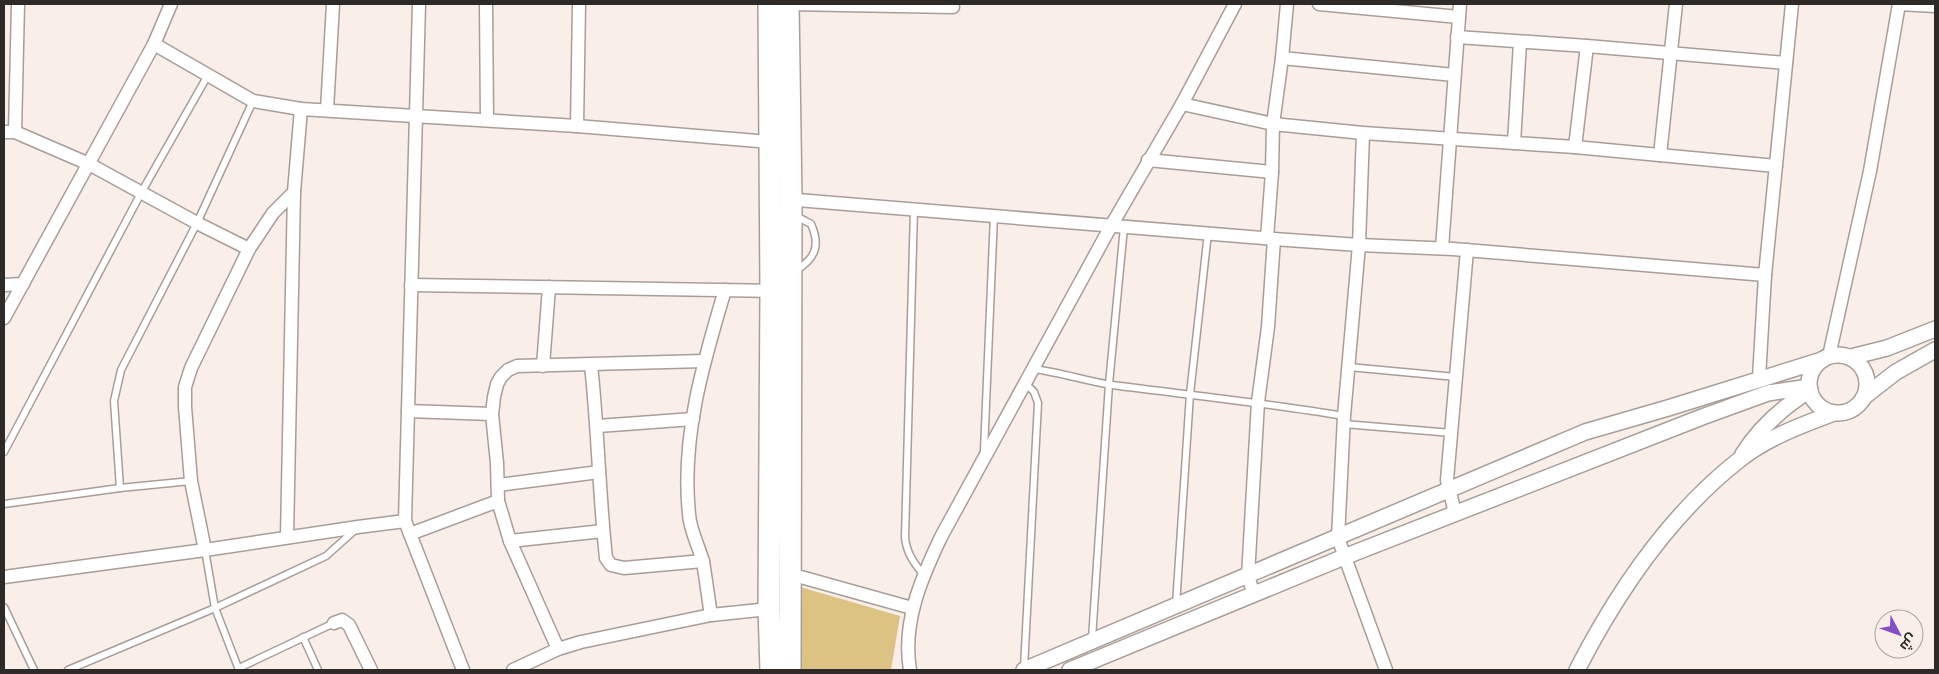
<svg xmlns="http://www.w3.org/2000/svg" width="1939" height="674" viewBox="0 0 1939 674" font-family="'Open Sans',Cairo,sans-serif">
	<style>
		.green { fill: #ddc383 }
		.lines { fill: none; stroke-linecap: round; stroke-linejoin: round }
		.service-casing { stroke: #a89e99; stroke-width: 9 }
		.minor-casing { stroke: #a89e99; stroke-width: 15 }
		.tertiary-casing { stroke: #a89e99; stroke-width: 18 }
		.trunk-casing { stroke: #a89e99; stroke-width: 24 }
		.service { stroke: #fff; stroke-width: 6 }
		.minor { stroke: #fff; stroke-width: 12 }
		.tertiary { stroke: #fff; stroke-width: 15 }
		.trunk { stroke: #fff; stroke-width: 21 }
	</style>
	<rect width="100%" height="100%" fill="#f9eee8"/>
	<!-- green -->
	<path class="green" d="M 790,584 L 900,616 L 891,670 L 790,670 Z"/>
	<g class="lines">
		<defs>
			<g id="service">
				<path d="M 914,209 L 905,538 C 907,554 914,563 923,574"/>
				<path d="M 794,215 L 811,224 C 821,246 815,259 795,271"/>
				<path d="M 1349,367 L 1456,377"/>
				<path d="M 1033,369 C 1060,372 1085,381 1112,385 C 1189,395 1267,403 1344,416"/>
				<path d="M 1344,424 L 1452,433"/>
				<path d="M 984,451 L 994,215"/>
				<path d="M 4,452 L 141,193 L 208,75"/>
				<path d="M 120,488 L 114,401 L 121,370 L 197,223 L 253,101"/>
				<path d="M 4,504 L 120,488 L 191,481"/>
				<path d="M 205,550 L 215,608 L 239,670"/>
				<path d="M 1176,605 L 1190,394 L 1208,233"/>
				<path d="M 4,607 L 34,670"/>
				<path d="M 303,637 L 318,670"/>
				<path d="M 1092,639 L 1109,384 L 1124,227"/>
				<path d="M 239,668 L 334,623"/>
				<path d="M 1024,668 L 1038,403 L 1034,392 L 1026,384"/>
				<path d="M 68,670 L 215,608 L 326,556 L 355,530"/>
			</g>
			<g id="minor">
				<path d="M 419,4 L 405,521 L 463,670"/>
				<path d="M 486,4 L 487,120"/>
				<path d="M 788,4 L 953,7"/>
				<path d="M 1319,4 L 1459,17"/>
				<path d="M 1899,4 L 1935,6"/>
				<path d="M 1457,37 L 1587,46 L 1786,63"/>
				<path d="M 154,44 L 253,101 L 301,109 L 577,126 L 770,142"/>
				<path d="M 1282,58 L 1454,75"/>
				<path d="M 1182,104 L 1273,124 L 1363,133 L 1575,147 L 1776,166"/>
				<path d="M 327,110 L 333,4"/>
				<path d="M 577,126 L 579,4"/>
				<path d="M 4,132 L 15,132 L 89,164 L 197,223 L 249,249"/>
				<path d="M 15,132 L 18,4"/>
				<path d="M 1363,133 L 1359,245 L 1344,416 L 1338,538 L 1386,670"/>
				<path d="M 1514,143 L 1520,42"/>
				<path d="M 1575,147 L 1587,46"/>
				<path d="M 1660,155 L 1676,4"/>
				<path d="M 1148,160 L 1272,172"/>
				<path d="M 785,199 L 1274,239 L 1359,245 L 1453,249 L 1765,275"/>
				<path d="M 1267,238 L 1272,172 L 1273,124 L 1282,58 L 1287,4"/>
				<path d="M 1442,248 L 1460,4"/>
				<path d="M 4,285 L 23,284"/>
				<path d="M 411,285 L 777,291"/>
				<path d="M 4,318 L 154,44 L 171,4"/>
				<path d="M 1829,356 L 1870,171 L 1899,4"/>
				<path d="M 591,365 C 598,429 599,494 606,558 L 611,565 L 624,568 L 703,561"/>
				<path d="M 543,366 L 549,287"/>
				<path d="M 1759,378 L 1765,275 L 1792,4"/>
				<path d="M 408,411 L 492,414"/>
				<path d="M 598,426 L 693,419"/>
				<path d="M 498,485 L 599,472"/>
				<path d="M 1455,513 L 1447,480 L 1467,250"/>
				<path d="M 410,534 L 498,501"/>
				<path d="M 287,537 L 294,192 L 301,109"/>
				<path d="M 510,541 L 603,531"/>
				<path d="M 205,550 L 191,481 L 185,407 L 185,387 L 191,368 L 249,249 L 273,213 L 294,192"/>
				<path d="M 790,574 L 912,608"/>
				<path d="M 4,577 L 205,550 L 358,527 L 405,521"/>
				<path d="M 1254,595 L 1248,576 L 1258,402 L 1268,327 L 1274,239"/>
				<path d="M 711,615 C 708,597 706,579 703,562 C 699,546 690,531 689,514 C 681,438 703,363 725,290"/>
				<path d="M 334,623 L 342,620 L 349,625 L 371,670"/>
				<path d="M 558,649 L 510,541 L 498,501 L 497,463 L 492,414 L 494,397 L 497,384 L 501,377 L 508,370 L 517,366 L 704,361"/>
				<path d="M 513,670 L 558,649 L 581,642 L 711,615 L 769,609"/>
				<path d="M 910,670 C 902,623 921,579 941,537 L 1111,226 L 1182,104 L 1235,4"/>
			</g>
			<g id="tertiary">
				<circle cx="1838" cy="384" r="29"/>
				<path d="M 1851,357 L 1887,348 L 1935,329"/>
				<path d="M 1865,396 L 1896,372 L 1935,350"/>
				<path d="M 1743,454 C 1760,427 1783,407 1810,390"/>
				<path d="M 1024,670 L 1585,432 L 1668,408 L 1822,360"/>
				<path d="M 1070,670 L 1344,557 L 1702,417 L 1768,393 L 1809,387"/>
				<path d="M 1577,670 C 1617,592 1669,515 1739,460 C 1766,438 1802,425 1834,413"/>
			</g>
			<g id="trunk">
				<path d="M 769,4 L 771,291 L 769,609 L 771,670"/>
				<path d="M 788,4 L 791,199 L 790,670"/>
			</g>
		</defs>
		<!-- service casing -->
		<use href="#service" class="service-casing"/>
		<!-- minor casing -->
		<use href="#minor" class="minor-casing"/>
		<!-- tertiary casing -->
		<use href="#tertiary" class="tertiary-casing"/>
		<!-- trunk casing -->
		<use href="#trunk" class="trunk-casing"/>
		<!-- service -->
		<use href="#service" class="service"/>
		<!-- minor -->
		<use href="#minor" class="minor"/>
		<!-- tertiary -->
		<use href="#tertiary" class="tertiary"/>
		<!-- trunk -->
		<use href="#trunk" class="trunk"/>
	</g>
	<!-- border -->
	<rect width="1939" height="674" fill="none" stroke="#2e2a28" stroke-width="10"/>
	<!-- north arrow -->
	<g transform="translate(1899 634) rotate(131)"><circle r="24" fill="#f9eee8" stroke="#a8a09b"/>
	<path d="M0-4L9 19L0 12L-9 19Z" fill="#854ec5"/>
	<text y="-8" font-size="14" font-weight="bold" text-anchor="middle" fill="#2e2a28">ش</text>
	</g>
</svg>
